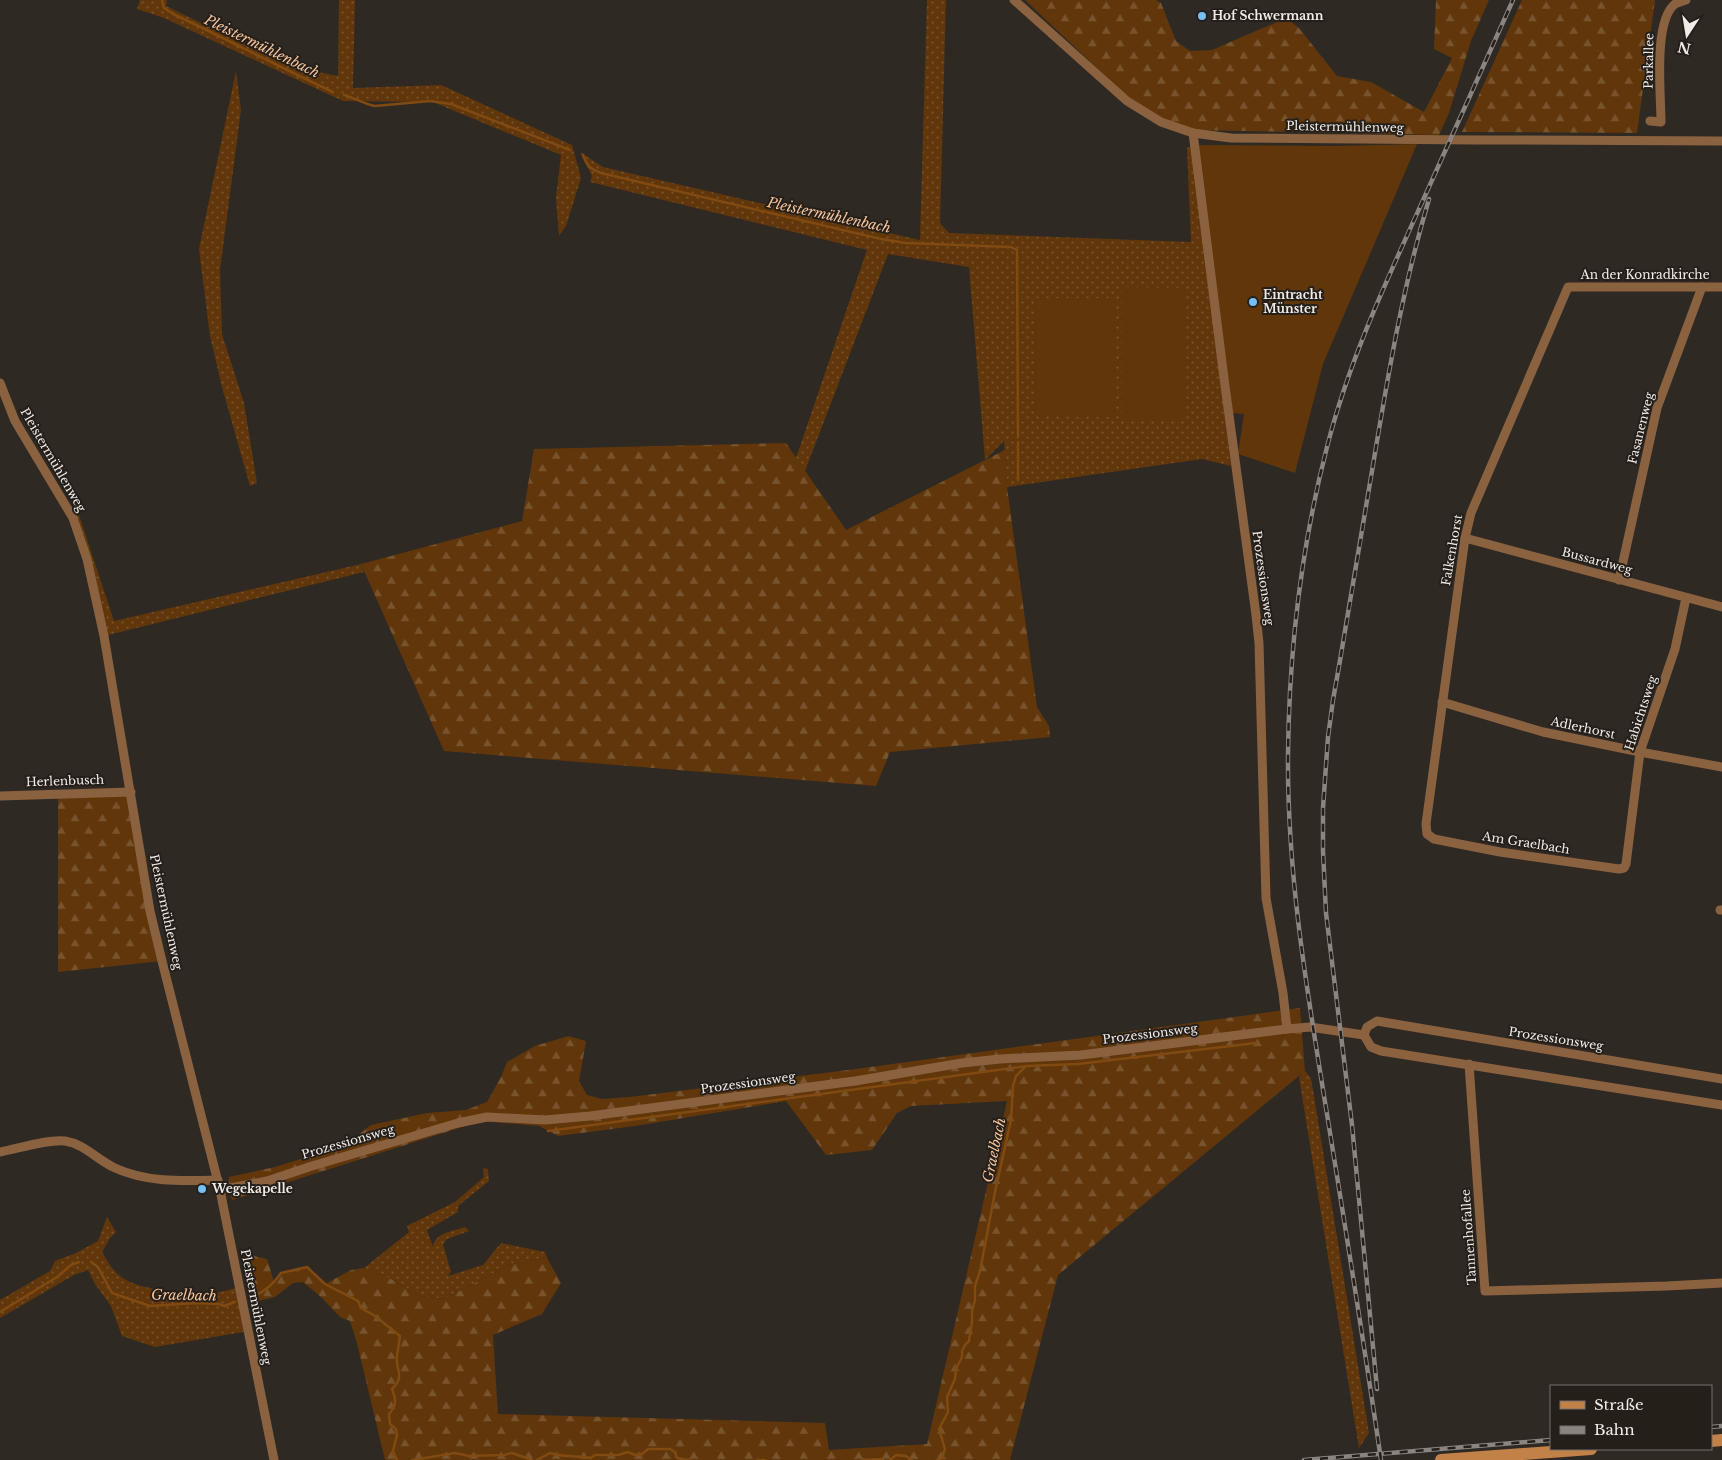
<svg xmlns="http://www.w3.org/2000/svg" width="1722" height="1460" viewBox="0 0 1722 1460" font-family="'Libre Baskerville',serif">
	<style>
		.grass { fill: url(#grass-dots) }
		.forest { fill: url(#forest-firs) }
		.garden { fill: #60360a }
		.lines { fill: none; stroke-linecap: round; stroke-linejoin: round }
		.stream { stroke: #804a11; stroke-width: 2.5 }
		.street { stroke: #8b6240; stroke-width: 9 }
		.secondary { stroke: #c18147; stroke-width: 12 }
		.rail-casing { stroke: #8a8580; stroke-width: 4.5 }
		.rail { stroke: #251f1a; stroke-width: 2.5; stroke-dasharray: 8; stroke-linecap: butt }
		.poi-dot { fill: #74c0f6; stroke: #251f1a; stroke-width: 2 }
		.labels { text-anchor: middle; stroke-width: 4; stroke-linejoin: round; paint-order: stroke }
		.poi-label { font-size: 12px; font-weight: bold; fill: #f1ece9; stroke: #251f1a; text-anchor: start }
		.street-label { font-size: 12px; fill: #f1ece9; stroke: #251f1a }
		.water-label { font-size: 14px; font-style: italic; fill: #f6c59c; stroke: #251f1a }
	</style>
	<defs>
		<pattern id="grass-dots" width="8" height="8" patternUnits="userSpaceOnUse" patternTransform="scale(1.25)"><rect width="8" height="8" fill="#60360a"/><path d="M2 2h.1M6 6h.1" fill="none" stroke="#77532e" stroke-width="1.8" stroke-linecap="round"/></pattern>
		<pattern id="forest-firs" width="22" height="20" patternUnits="userSpaceOnUse" patternTransform="scale(1.25)"><rect width="22" height="20" fill="#60360a"/><path d="M5 1l3.5 6h-7zM16 11l3.5 6h-7z" fill="#77532e"/></pattern>
	</defs>
	<rect width="100%" height="100%" fill="#2f2924"/>
	<!-- grass -->
	<g class="grass">
		<path d="M 140,0 L 167,0 L 166,6 L 244,44 L 298,68 L 338,76 L 339,0 L 355,0 L 353,88 L 441,85 L 572,145 L 581,178 L 566,226 L 559,236 L 556,198 L 561,155 L 433,102 L 343,101 L 164,18 L 137,9 Z"/>
		<path d="M 927,0 L 946,0 L 940,223 L 949,233 L 1191,242 L 1187,148 L 1192,146 L 1231,466 L 1202,459 L 1007,487 L 1004,441 L 985,460 L 969,267 L 888,254 L 805,471 L 796,458 L 867,250 L 590,182 L 592,176 L 580,152 L 603,167 L 920,240 Z"/>
		<path d="M 236,71 L 241,110 L 220,270 L 222,334 L 244,403 L 257,483 L 250,486 L 222,387 L 210,336 L 199,249 Z"/>
		<path d="M 79,515 L 114,621 L 361,564 L 364,572 L 104,636 L 73,518 Z"/>
		<path d="M 1305,1071 L 1311,1078 L 1369,1433 L 1359,1448 L 1299,1077 Z"/>
		<path d="M 483,1168 L 488,1169 L 489,1181 L 458,1206 L 458,1212 L 427,1230 L 433,1247 C 434,1233 454,1231 465,1227 L 469,1231 L 447,1239 L 443,1244 L 451,1272 L 448,1276 L 483,1265 L 501,1243 L 545,1252 L 547,1258 L 511,1264 L 444,1299 L 420,1296 L 391,1279 L 364,1268 L 409,1232 L 407,1226 L 455,1202 L 484,1177 Z"/>
		<path d="M 107,1217 L 116,1232 L 110,1238 L 102,1252 C 107,1260 112,1270 120,1276 C 138,1291 191,1295 214,1293 C 222,1292 231,1289 240,1287 L 249,1331 L 155,1347 L 122,1336 L 111,1306 L 95,1284 L 88,1270 L 74,1275 L 0,1318 L 0,1300 L 50,1271 L 55,1261 L 76,1253 L 98,1241 Z"/>
	</g>
	<!-- forest -->
	<g class="forest">
		<path d="M 1025,0 L 1156,0 L 1161,3 L 1176,41 L 1190,51 L 1212,50 L 1286,18 L 1299,28 L 1337,76 L 1371,82 L 1424,112 L 1452,58 L 1434,49 L 1436,0 L 1489,0 L 1471,41 L 1449,113 L 1439,135 L 1195,130 L 1164,121 L 1133,102 Z"/>
		<path d="M 1522,0 L 1655,0 L 1637,133 L 1462,132 Z"/>
		<path d="M 786,443 L 846,530 L 1005,450 L 1007,487 L 1037,707 L 1049,726 L 1050,737 L 890,752 L 876,786 L 444,751 L 361,564 L 522,521 L 534,449 Z"/>
		<path d="M 131,792 L 162,961 L 58,972 L 58,793 Z"/>
		<path d="M 1300,1008 L 1305,1071 L 1058,1275 L 1010,1460 L 385,1460 L 357,1343 L 350,1321 L 340,1317 L 321,1297 L 303,1282 L 293,1283 L 275,1297 L 250,1303 L 242,1253 L 267,1259 L 274,1282 L 281,1273 L 307,1267 L 325,1284 L 351,1270 L 364,1268 L 391,1279 L 420,1296 L 444,1299 L 511,1264 L 547,1258 L 561,1283 L 542,1314 L 493,1335 L 498,1414 L 825,1423 L 829,1450 L 927,1444 L 1007,1101 L 911,1106 L 897,1113 L 872,1150 L 826,1155 L 786,1101 L 635,1126 L 558,1136 L 539,1126 L 481,1121 L 232,1200 L 228,1189 L 229,1177 L 275,1167 L 345,1145 L 371,1125 L 427,1113 L 466,1110 L 487,1102 L 501,1077 L 507,1062 L 535,1046 L 568,1036 L 586,1041 L 579,1081 L 587,1095 L 602,1099 L 630,1097 L 856,1069 Z"/>
	</g>
	<!-- garden -->
	<g class="garden">
		<path d="M 1417,144 L 1323,364 L 1295,473 L 1238,454 L 1244,414 L 1233,413 L 1197,145 L 1337,146 Z"/>
		<path d="M 1122,287 L 1186,288 L 1185,419 L 1122,419 Z"/>
		<path d="M 1036,298 L 1115,298 L 1114,417 L 1035,416 Z"/>
	</g>
	<g class="lines">
		<!-- stream -->
		<g class="stream">
			<path d="M 162,0 L 164,8 L 173,14 C 227,39 279,67 333,92"/>
			<path d="M 344,95 C 355,98 364,104 375,106 L 430,101 L 451,104 L 570,150"/>
			<path d="M 583,155 C 587,166 590,169 601,173 L 881,239 L 906,243 L 1011,247 L 1017,250 L 1018,436"/>
			<path d="M 1018,442 L 1018,480"/>
			<path d="M 548,1131 L 1027,1066 L 1078,1064 L 1256,1043"/>
			<path d="M 91,1262 L 98,1267 L 112,1293 L 150,1306 L 196,1303 L 219,1304 L 224,1306 L 235,1302"/>
			<path d="M 251,1297 C 264,1293 274,1283 281,1273 L 307,1267 L 325,1284 L 358,1301 L 361,1308 L 375,1316 L 400,1336 C 399,1343 398,1349 397,1356 C 395,1371 406,1375 392,1389 C 396,1399 397,1405 389,1414 L 390,1424 L 396,1429 L 397,1435 L 393,1451 L 397,1460"/>
			<path d="M 0,1312 L 57,1277 L 71,1265 L 79,1262"/>
			<path d="M 412,1460 L 455,1453 L 469,1456 L 504,1455 L 512,1453 L 532,1460"/>
			<path d="M 537,1460 L 550,1453 C 563,1457 577,1456 591,1458 L 595,1455 L 618,1455 L 628,1452 L 635,1455 L 642,1454 L 648,1449 L 670,1449 L 675,1452 L 677,1458 L 690,1460"/>
			<path d="M 757,1460 L 765,1460"/>
			<path d="M 862,1460 L 881,1459 L 883,1460"/>
			<path d="M 890,1460 L 896,1455 L 906,1456 L 912,1460"/>
			<path d="M 937,1460 L 942,1458 L 945,1449 L 939,1429 L 948,1412 L 947,1397 L 955,1379 L 956,1369 L 962,1357 L 962,1351 L 965,1345 L 969,1341 L 972,1322 L 972,1311 L 975,1300 L 975,1286 L 980,1271 L 995,1192 L 1011,1120 L 1013,1086 L 1016,1076 L 1025,1067"/>
		</g>
		<!-- street -->
		<g class="street">
			<path d="M 1014,0 L 1127,101 L 1161,122 L 1193,133 L 1231,138 C 1395,140 1558,140 1722,141"/>
			<path d="M 1650,121 L 1661,122 C 1661,95 1653,21 1675,4 C 1678,2 1683,1 1686,0"/>
			<path d="M 1193,133 L 1224,378 L 1256,615 L 1259,643 L 1266,898 L 1283,993 L 1287,1029"/>
			<path d="M 0,383 L 15,421 L 73,518 L 87,559 L 104,636 L 150,911 L 162,961 L 220,1190 L 274,1460"/>
			<path d="M 1465,538 L 1722,607"/>
			<path d="M 1619,580 L 1657,408 L 1702,287"/>
			<path d="M 1686,598 L 1675,649 L 1640,752 L 1626,864 L 1624,868 L 1619,869 L 1500,852 L 1434,839 L 1427,834 L 1426,824 L 1465,538 L 1471,513 L 1568,287 L 1722,287"/>
			<path d="M 1442,702 L 1543,732 L 1640,752 L 1722,767"/>
			<path d="M 0,796 L 131,792"/>
			<path d="M 1720,910 L 1722,910"/>
			<path d="M 1469,1064 L 1485,1291 L 1667,1286 L 1722,1283"/>
			<path d="M 1722,1079 L 1377,1021 L 1367,1027 L 1364,1035 L 1371,1047 L 1381,1051 L 1722,1105"/>
			<path d="M 0,1152 C 17,1149 48,1139 65,1141 C 85,1144 97,1160 115,1168 C 148,1183 183,1181 218,1180"/>
			<path d="M 220,1190 L 267,1181 L 312,1166 L 458,1123 L 487,1117 L 545,1120 L 590,1116 L 855,1081 L 962,1063 L 1000,1059 L 1081,1055 L 1287,1029 L 1310,1027 L 1364,1035"/>
		</g>
		<!-- secondary -->
		<g class="secondary">
			<path d="M 1711,1441 L 1722,1440"/>
			<path d="M 1441,1460 L 1591,1449"/>
		</g>
		<defs>
			<g id="rail">
				<path d="M 1377,1389 L 1352,1125 L 1326,913 L 1323,851 L 1323,808 L 1328,737 L 1333,700 C 1347,622 1360,544 1373,465 C 1388,375 1403,286 1429,199"/>
				<path d="M 1711,1427 L 1722,1426"/>
				<path d="M 1304,1460 L 1551,1440"/>
				<path d="M 1381,1460 C 1364,1343 1345,1225 1326,1108 C 1307,991 1287,874 1288,755 C 1289,651 1301,548 1327,447 C 1348,364 1384,286 1420,207 C 1451,138 1482,69 1513,0"/>
			</g>
		</defs>
		<!-- rail casing -->
		<use href="#rail" class="rail-casing"/>
		<!-- rail -->
		<use href="#rail" class="rail"/>
	</g>
	<!-- markers -->
	<g class="poi-dot">
		<circle cx="1202" cy="16" r="5"/>
		<circle cx="1253" cy="302" r="5"/>
		<circle cx="202" cy="1189" r="5"/>
	</g>
	<g class="labels">
		<!-- poi labels -->
		<g class="poi-label">
			<text x="1212" y="20">Hof Schwermann</text>
			<text x="1263" y="299">Eintracht<tspan x="1263" dy="14">Münster</tspan></text>
			<text x="212" y="1193">Wegekapelle</text>
		</g>
		<!-- street labels -->
		<g class="street-label">
			<text transform="translate(1649 61) rotate(-89)" y="4">Parkallee</text>
			<text transform="translate(1345 127) rotate(1)" y="4">Pleistermühlenweg</text>
			<text x="1645" y="279">An der Konradkirche</text>
			<text transform="translate(1641 428) rotate(-76)" y="4">Fasanenweg</text>
			<text transform="translate(53 460) rotate(60)" y="4">Pleistermühlenweg</text>
			<text transform="translate(1452 550) rotate(-80)" y="4">Falkenhorst</text>
			<text transform="translate(1597 561) rotate(15)" y="4">Bussardweg</text>
			<text transform="translate(1263 578) rotate(82)" y="4">Prozessionsweg</text>
			<text transform="translate(1641 713) rotate(-72)" y="4">Habichtsweg</text>
			<text transform="translate(1583 728) rotate(12)" y="4">Adlerhorst</text>
			<text transform="translate(65 781) rotate(-2)" y="4">Herlenbusch</text>
			<text transform="translate(1526 843) rotate(9)" y="4">Am Graelbach</text>
			<text transform="translate(166 912) rotate(78)" y="4">Pleistermühlenweg</text>
			<text transform="translate(1150 1034) rotate(-7)" y="4">Prozessionsweg</text>
			<text transform="translate(1556 1039) rotate(9)" y="4">Prozessionsweg</text>
			<text transform="translate(748 1083) rotate(-8)" y="4">Prozessionsweg</text>
			<text transform="translate(348 1142) rotate(-16)" y="4">Prozessionsweg</text>
			<text transform="translate(1469 1237) rotate(-94)" y="4">Tannenhofallee</text>
			<text transform="translate(256 1307) rotate(79)" y="4">Pleistermühlenweg</text>
		</g>
		<!-- water labels -->
		<g class="water-label">
			<text transform="translate(262 46) rotate(26)" y="5">Pleistermühlenbach</text>
			<text transform="translate(829 215) rotate(12)" y="5">Pleistermühlenbach</text>
			<text transform="translate(994 1150) rotate(-78)" y="5">Graelbach</text>
			<text transform="translate(184 1295) rotate(1)" y="5">Graelbach</text>
		</g>
	</g>
	<!-- legend -->
	<rect x="1550" y="1385" width="162" height="65" fill="#251f1a" stroke="#77716d"/>
	<rect x="1560" y="1401" width="25" height="8" fill="#c18147" stroke="#77716d"/>
	<text x="1594" y="1410" font-size="15" fill="#f1ece9">Straße</text>
	<rect x="1560" y="1426" width="25" height="8" fill="#8a8580" stroke="#77716d"/>
	<text x="1594" y="1435" font-size="15" fill="#f1ece9">Bahn</text>
	<!-- north arrow -->
	<g transform="translate(1687 35) rotate(192)" stroke="#251f1a" stroke-width="4" paint-order="stroke">
	<path d="M0-4L9 19L0 12L-9 19Z" fill="#f1ece9"/>
	<text y="-8" font-size="14" font-weight="bold" text-anchor="middle" fill="#f1ece9">N</text>
	</g>
</svg>
